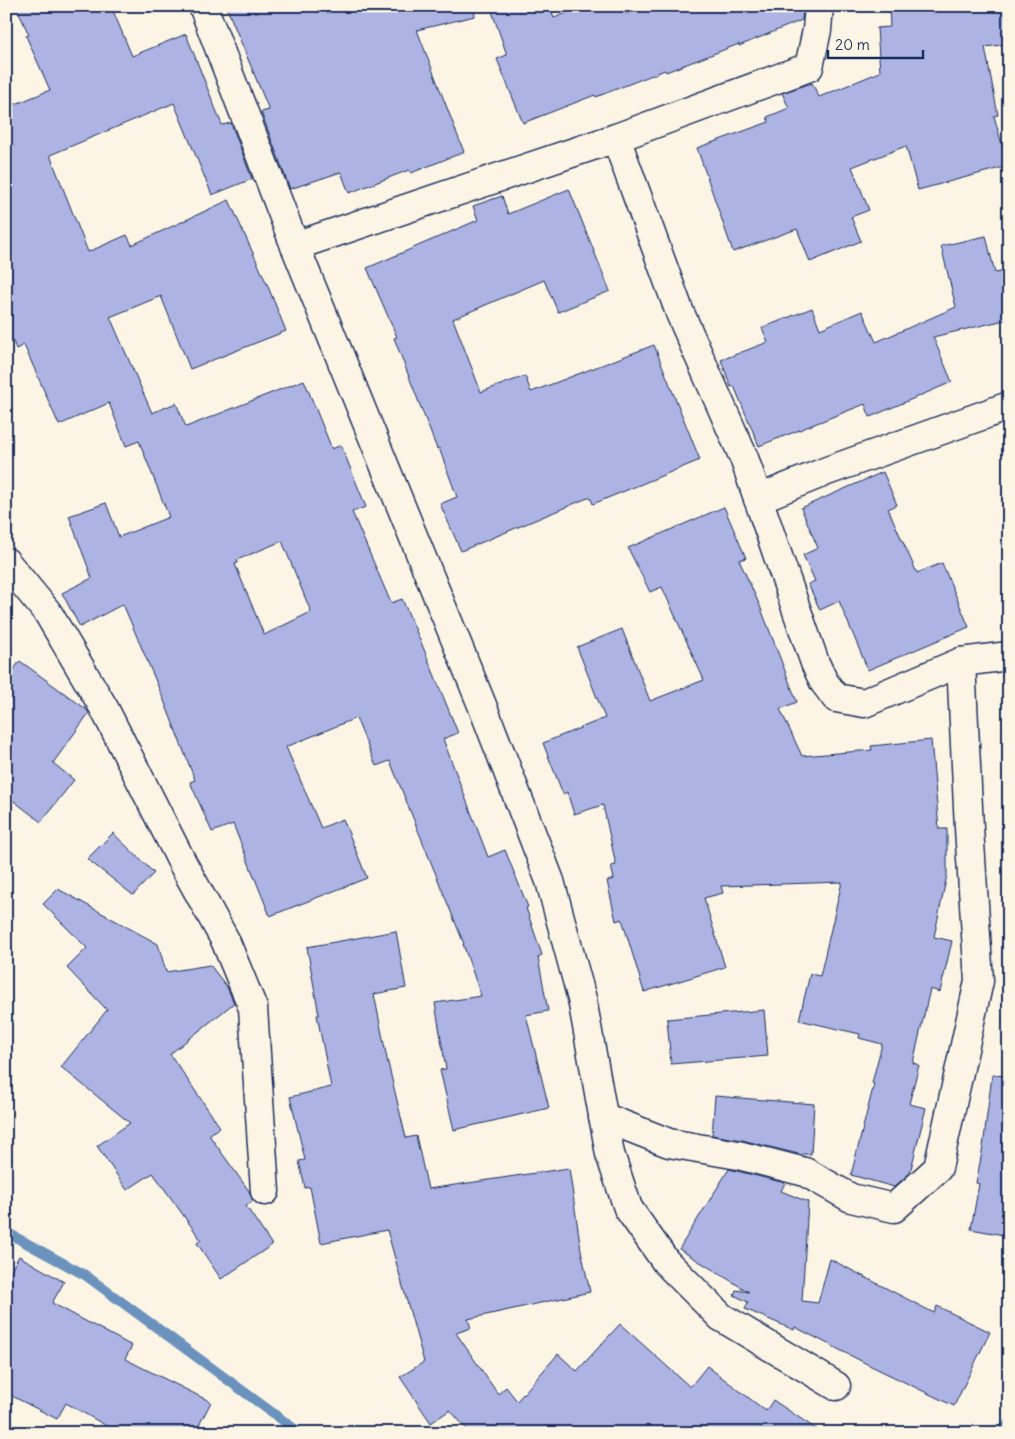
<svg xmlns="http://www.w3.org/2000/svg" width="1015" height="1439" viewBox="0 0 1015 1439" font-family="Delius,sans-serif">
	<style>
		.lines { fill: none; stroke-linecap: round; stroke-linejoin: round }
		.stream { stroke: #6a92bd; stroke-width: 10 }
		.building { fill: #adb4e4; stroke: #1b2f5e; fill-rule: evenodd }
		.street-casing { stroke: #1b2f5e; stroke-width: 31 }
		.street { stroke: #fcf5e5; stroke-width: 28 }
	</style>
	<rect width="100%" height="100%" fill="#fcf5e5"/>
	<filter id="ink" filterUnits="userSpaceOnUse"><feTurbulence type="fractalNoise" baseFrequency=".02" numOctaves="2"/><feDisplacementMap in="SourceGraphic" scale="10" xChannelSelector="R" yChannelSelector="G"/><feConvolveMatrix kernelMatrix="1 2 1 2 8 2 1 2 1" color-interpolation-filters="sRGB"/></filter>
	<g filter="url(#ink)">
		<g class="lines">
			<!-- stream -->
			<g class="stream">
				<path d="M 6,1232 L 85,1275 L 300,1433"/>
				<path d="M 1000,1433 L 1009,1423"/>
			</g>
		</g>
		<!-- building -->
		<g class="building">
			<path d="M 16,6 L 111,6 L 132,56 L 186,34 L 222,125 L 231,123 L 252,179 L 212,195 L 174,103 L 50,155 L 88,252 L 127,235 L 132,245 L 229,200 L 267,284 L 286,331 L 190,369 L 161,296 L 110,317 L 152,413 L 176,403 L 186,427 L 304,380 L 332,449 L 341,445 L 366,507 L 352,512 L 391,603 L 402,599 L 423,647 L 458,733 L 443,739 L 488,857 L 505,850 L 528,907 L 526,908 L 542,955 L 538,957 L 548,1011 L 526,1015 L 549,1108 L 454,1130 L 440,1070 L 446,1069 L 435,1003 L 481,996 L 463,944 L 464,944 L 390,761 L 376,766 L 356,718 L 286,747 L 321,828 L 343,819 L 367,878 L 270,916 L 233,824 L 212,832 L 190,782 L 195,780 L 163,698 L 123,604 L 80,627 L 62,593 L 92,578 L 69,516 L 106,503 L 119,537 L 169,517 L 139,441 L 126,446 L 109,403 L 59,425 L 24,345 L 16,349 L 6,323 L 6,108 L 50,90 L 26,36 L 29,35 ZM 282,541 L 311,612 L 264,635 L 235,564 L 238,563 L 237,560 Z"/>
			<path d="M 226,6 L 474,6 L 475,16 L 417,30 L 464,152 L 411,173 L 409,170 L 349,193 L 341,172 L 290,189 L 261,112 L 269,110 Z"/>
			<path d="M 490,6 L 550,6 L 554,18 L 584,6 L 623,6 L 626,14 L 647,6 L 803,6 L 802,20 L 739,46 L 739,44 L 666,72 L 665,70 L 596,97 L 595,95 L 523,123 L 497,59 L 507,55 Z"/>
			<path d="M 889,6 L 1009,6 L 1009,44 L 985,47 L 998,115 L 994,116 L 1008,166 L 918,190 L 906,146 L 852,167 L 869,210 L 851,217 L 861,241 L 810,262 L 797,229 L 733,252 L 697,148 L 769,122 L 767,117 L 789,108 L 782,93 L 812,83 L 819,97 L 880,72 L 877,28 L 890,27 Z"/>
			<path d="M 569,189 L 610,291 L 558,312 L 544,280 L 453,319 L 481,392 L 525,376 L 531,392 L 654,345 L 700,460 L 593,504 L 590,497 L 461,551 L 440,504 L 457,497 L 439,448 L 437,449 L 394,338 L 397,337 L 367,268 L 478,220 L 473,206 L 502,196 L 508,214 Z"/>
			<path d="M 986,236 L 995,273 L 1006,271 L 1009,284 L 1009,319 L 933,337 L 952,382 L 870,417 L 865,404 L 759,446 L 734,386 L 731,387 L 721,360 L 768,342 L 762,328 L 812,308 L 820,329 L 862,311 L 876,342 L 956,307 L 941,246 Z"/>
			<path d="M 883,472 L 897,505 L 888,509 L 917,573 L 942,563 L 969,627 L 868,670 L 839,601 L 820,610 L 808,584 L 815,581 L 803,555 L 818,548 L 801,508 Z"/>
			<path d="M 724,507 L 746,558 L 739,560 L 760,606 L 797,702 L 780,709 L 802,756 L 872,750 L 871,746 L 931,740 L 939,829 L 947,829 L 947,875 L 934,937 L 952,941 L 940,992 L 930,989 L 913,1063 L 919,1065 L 909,1104 L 926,1108 L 910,1173 L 894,1187 L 851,1175 L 874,1084 L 872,1083 L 882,1044 L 859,1038 L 860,1034 L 799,1020 L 810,974 L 820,976 L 842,882 L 721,886 L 723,893 L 704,898 L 725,967 L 644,992 L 622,919 L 616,921 L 607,881 L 614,879 L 611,866 L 616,865 L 603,805 L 574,814 L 567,792 L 563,794 L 543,743 L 605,718 L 577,647 L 622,629 L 650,701 L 704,680 L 662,587 L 650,592 L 628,548 Z"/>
			<path d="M 20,661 L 86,709 L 89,713 L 53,763 L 74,780 L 41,822 L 6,795 L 6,680 Z"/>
			<path d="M 113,833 L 154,873 L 133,895 L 87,859 Z"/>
			<path d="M 58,889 L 158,944 L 166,972 L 210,965 L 227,987 L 234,1003 L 170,1054 L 220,1127 L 209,1135 L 249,1191 L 253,1201 L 246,1206 L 272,1245 L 221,1279 L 197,1243 L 201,1240 L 153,1173 L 127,1190 L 97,1146 L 130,1123 L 61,1067 L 107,1010 L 67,968 L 87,948 L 43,904 Z"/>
			<path d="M 396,931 L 406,988 L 374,994 L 387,1059 L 406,1138 L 416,1136 L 428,1189 L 569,1168 L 581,1250 L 590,1292 L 468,1319 L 471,1328 L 456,1333 L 498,1394 L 506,1387 L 517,1401 L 558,1354 L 577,1371 L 620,1324 L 690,1387 L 707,1366 L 766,1411 L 773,1400 L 822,1433 L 470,1433 L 450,1410 L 431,1423 L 400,1377 L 424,1362 L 387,1230 L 321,1243 L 310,1187 L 305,1188 L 299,1161 L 305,1160 L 290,1097 L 331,1087 L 317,1015 L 319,1015 L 307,947 Z"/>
			<path d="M 764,1010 L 768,1056 L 671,1064 L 667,1019 Z"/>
			<path d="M 992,1075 L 1009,1076 L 1009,1236 L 971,1229 L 979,1184 L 976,1183 L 983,1147 Z"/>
			<path d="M 715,1096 L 814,1104 L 811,1154 L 803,1154 L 802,1155 L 742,1140 L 712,1135 Z"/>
			<path d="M 729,1169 L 785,1183 L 781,1191 L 808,1202 L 802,1301 L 818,1303 L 830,1259 L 934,1313 L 937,1306 L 990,1332 L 954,1406 L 869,1365 L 795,1327 L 794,1330 L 745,1309 L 748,1302 L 734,1295 L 736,1290 L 749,1292 L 679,1249 Z"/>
			<path d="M 19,1256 L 64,1282 L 52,1303 L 132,1346 L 125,1359 L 211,1402 L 195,1433 L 119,1433 L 66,1403 L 57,1419 L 6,1393 L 6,1279 Z"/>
		</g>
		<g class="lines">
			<defs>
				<g id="street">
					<path d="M 203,6 L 295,246 L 482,705 L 550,881 L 582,999 L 610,1154 L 628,1208 L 666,1262 L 721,1317 L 836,1386"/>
					<path d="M 616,138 L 680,313 L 744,458 L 815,663 L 824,682 L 836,698 L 864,703 L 961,662 L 1009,656"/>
					<path d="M 295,246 L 616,138 L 809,67 L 817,30 L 819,6"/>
					<path d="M 758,499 L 827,471 L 1009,406"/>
					<path d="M 6,562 L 48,613 L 104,708 L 183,864 L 225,940 L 253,1008 L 265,1191"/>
					<path d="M 603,1117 L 669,1143 L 738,1155 L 805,1172 L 851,1198 L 894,1208 L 938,1168 L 979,981 L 969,828 L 961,662"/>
				</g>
			</defs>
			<!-- street casing -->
			<use href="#street" class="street-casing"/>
			<!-- street -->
			<use href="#street" class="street"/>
		</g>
	</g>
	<!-- margin -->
	<rect width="1015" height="1439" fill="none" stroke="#fcf5e5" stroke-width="25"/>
	<rect x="12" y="12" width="990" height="1414" fill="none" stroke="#1b2f5e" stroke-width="2" filter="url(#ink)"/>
	<!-- scale -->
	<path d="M828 50v8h95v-8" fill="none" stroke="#1b2f5e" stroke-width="2.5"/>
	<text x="835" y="50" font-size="15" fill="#1b2f5e" stroke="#fcf5e5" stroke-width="4" paint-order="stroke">20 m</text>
</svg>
